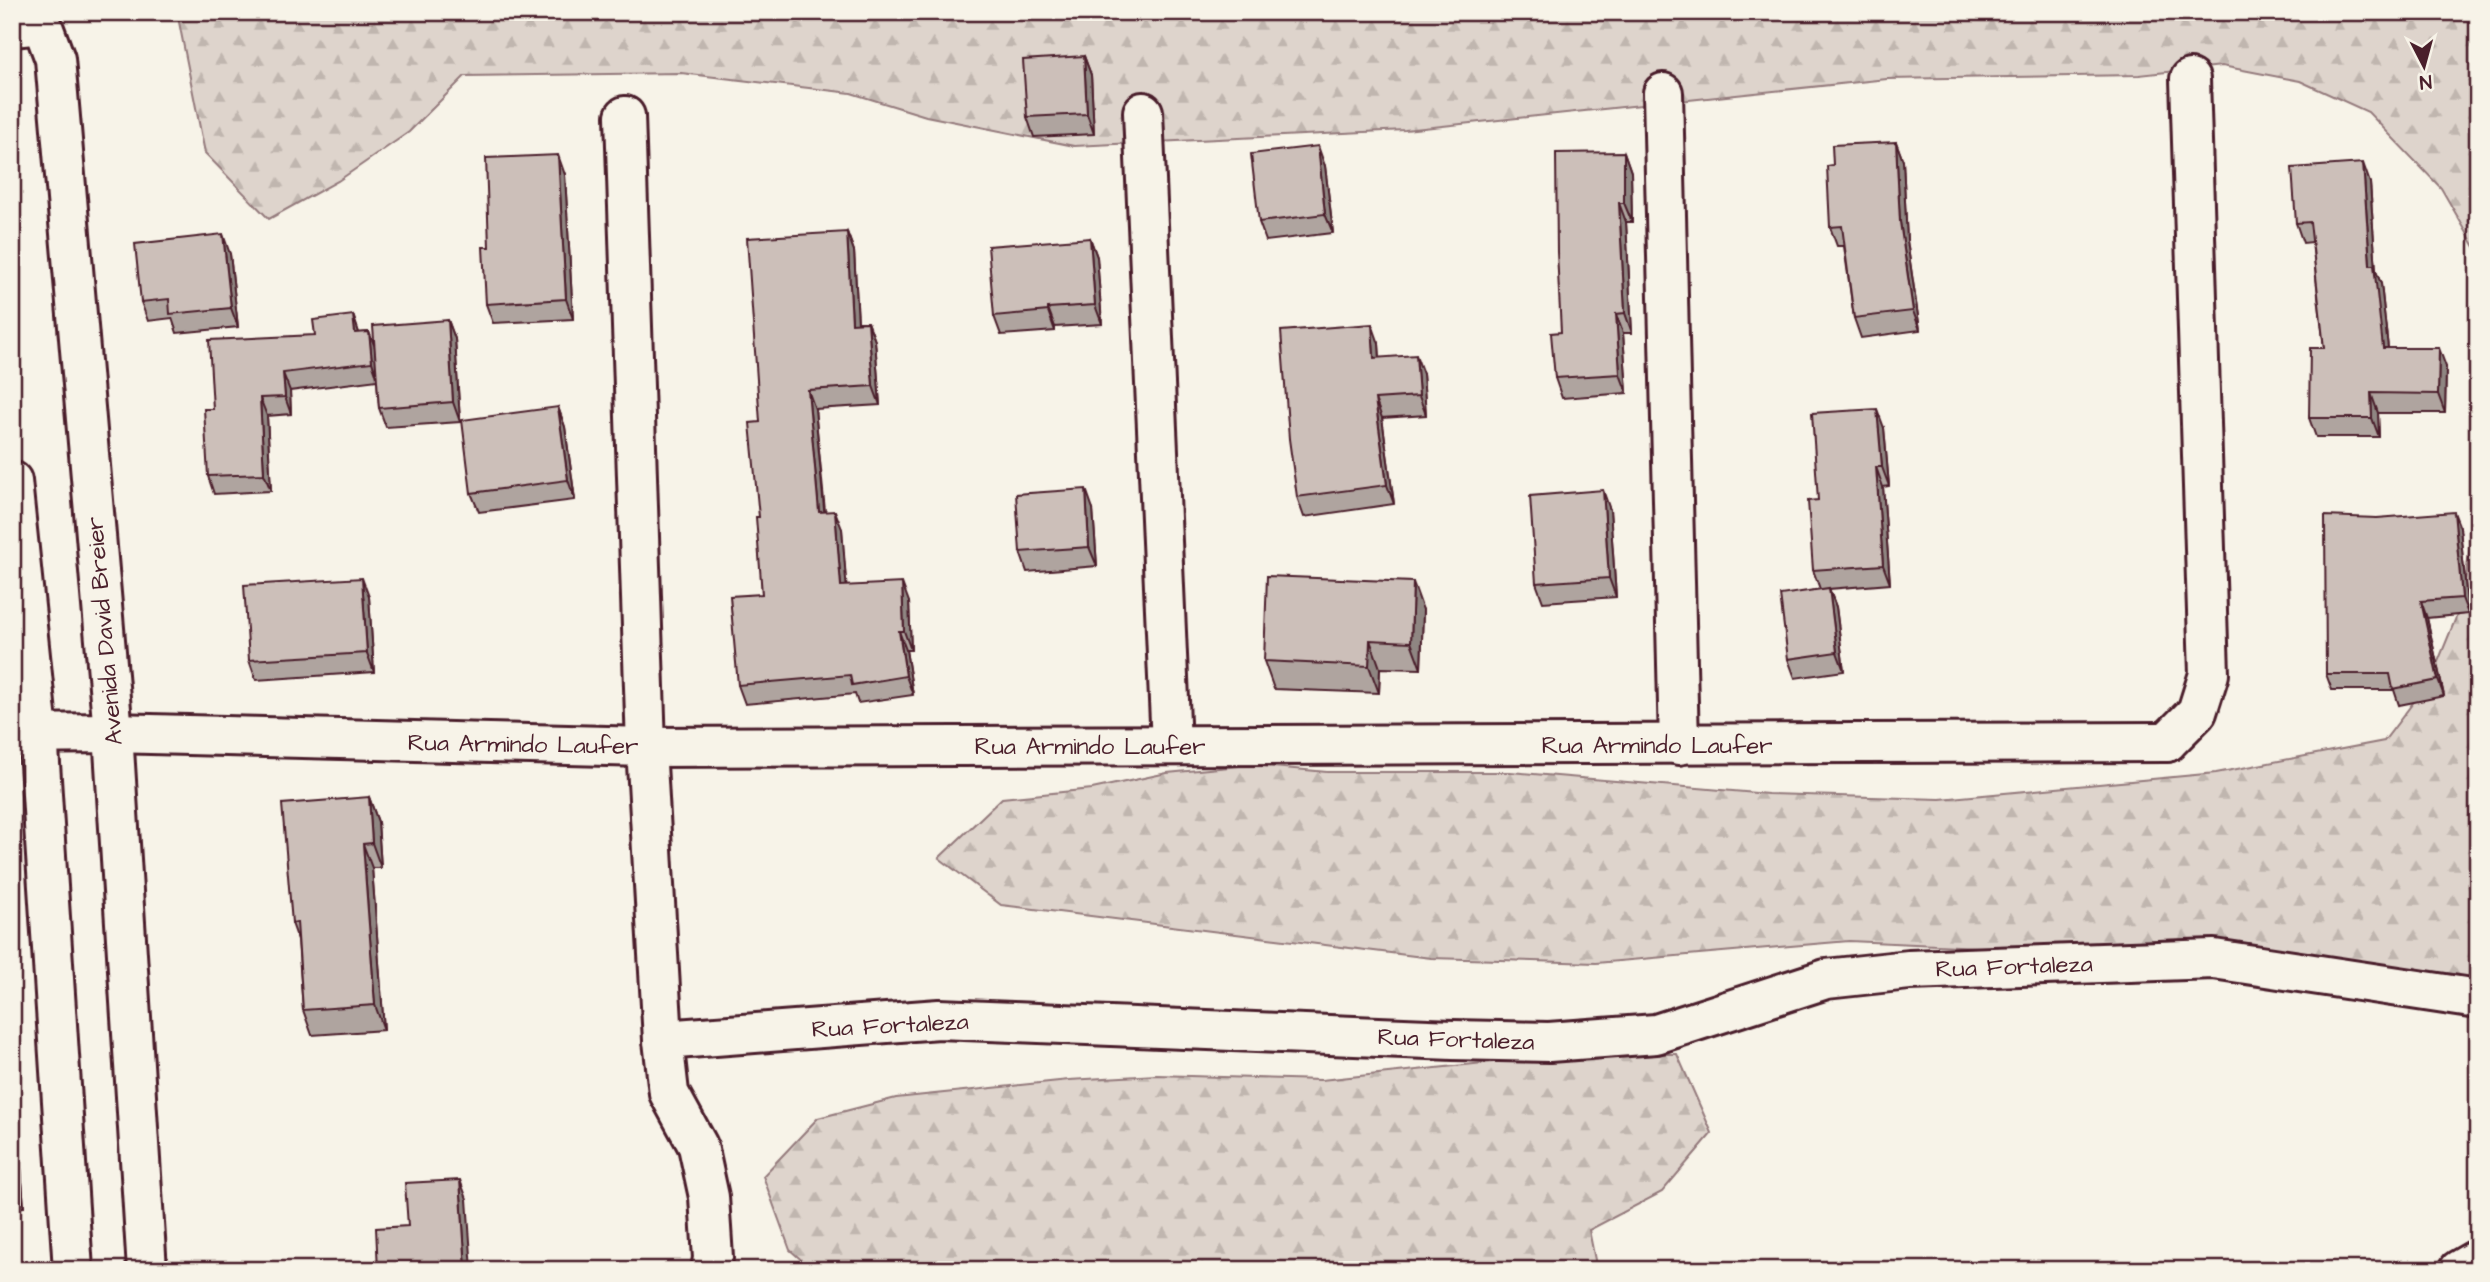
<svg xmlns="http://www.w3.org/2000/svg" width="2490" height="1282" viewBox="0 0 2490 1282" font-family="'Architects Daughter',sans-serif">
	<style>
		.forest { fill: url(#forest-firs); stroke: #947a7c; stroke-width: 2 }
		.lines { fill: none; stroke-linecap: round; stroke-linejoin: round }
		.minor-casing { stroke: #4a1f2b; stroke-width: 44 }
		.tertiary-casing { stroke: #4a1f2b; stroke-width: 44 }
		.minor { stroke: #f7f3e8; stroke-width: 38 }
		.tertiary { stroke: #f7f3e8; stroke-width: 38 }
		.wall { fill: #afa49f; stroke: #4a1f2b; stroke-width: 2 }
		.shaded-wall { fill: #8f8682; stroke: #4a1f2b; stroke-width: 2 }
		.building { fill: #ccbfb9; stroke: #4a1f2b; stroke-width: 2 }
		.labels { text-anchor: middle; stroke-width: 5; stroke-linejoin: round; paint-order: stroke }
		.street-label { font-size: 24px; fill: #4a1f2b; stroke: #f7f3e8 }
	</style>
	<defs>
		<pattern id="forest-firs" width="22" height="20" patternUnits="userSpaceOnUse" patternTransform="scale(1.75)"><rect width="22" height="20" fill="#ded4cc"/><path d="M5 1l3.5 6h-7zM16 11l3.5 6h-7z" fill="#c0b6af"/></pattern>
	</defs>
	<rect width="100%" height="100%" fill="#f7f3e8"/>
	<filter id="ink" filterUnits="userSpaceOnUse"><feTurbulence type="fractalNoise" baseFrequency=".0143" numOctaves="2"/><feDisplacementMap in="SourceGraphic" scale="14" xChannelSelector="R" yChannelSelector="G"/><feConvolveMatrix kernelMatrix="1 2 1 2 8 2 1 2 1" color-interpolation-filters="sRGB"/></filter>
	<g filter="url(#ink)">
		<!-- forest -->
		<g class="forest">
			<path d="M 177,12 L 2478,12 L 2478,252 L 2441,188 L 2368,112 L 2300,81 L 2222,66 L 2139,75 L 1887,79 L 1405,130 L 1074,146 L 926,116 L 851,93 L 681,73 L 465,76 L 409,132 L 338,181 L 269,219 L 205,153 Z"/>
			<path d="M 2478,489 L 2478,984 L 2086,943 L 2002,948 L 1849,941 L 1596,963 L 1431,958 L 1001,905 L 939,858 L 1002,798 L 1092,789 L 1167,773 L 1250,765 L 1327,772 L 1510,772 L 1768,794 L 1940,799 L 2216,773 L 2384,741 L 2431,679 L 2462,603 Z"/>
			<path d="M 1570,1054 L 1677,1054 L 1712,1133 L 1662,1192 L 1589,1230 L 1597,1270 L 813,1270 L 790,1250 L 763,1176 L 818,1118 L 896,1098 L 1069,1080 L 1157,1075 L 1321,1080 Z"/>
		</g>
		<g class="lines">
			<defs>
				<g id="minor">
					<path d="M 12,27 L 42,24 L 55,59 L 113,733 L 147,1270"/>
					<path d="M 1663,93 L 1679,745"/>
					<path d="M 1143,112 L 1171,745"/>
					<path d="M 625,116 L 646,747 L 663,1040"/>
					<path d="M 12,481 L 38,733 L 73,1270"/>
					<path d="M 2167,742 L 2197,712 L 2209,674 L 2190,79"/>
					<path d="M 711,1270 L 713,1258 L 709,1197 L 698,1146 L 669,1093 L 663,1040 L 939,1019 L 1453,1040 L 1549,1042 L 1656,1034 L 1826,979 L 1909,970 L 2214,959 L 2478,999"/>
					<path d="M 2459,1270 L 2478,1259"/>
				</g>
				<path id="tertiary" d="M 12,734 L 113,733 L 646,747 L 2167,742"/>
			</defs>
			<!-- minor casing -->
			<use href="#minor" class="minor-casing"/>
			<!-- tertiary casing -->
			<use href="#tertiary" class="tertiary-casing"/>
			<!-- minor -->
			<use href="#minor" class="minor"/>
			<!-- tertiary -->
			<use href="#tertiary" class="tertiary"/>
		</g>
		<!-- wall -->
		<g class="wall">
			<path d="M 1084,56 L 1091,75 L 1094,134 L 1034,137 L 1027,117 Z"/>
			<path d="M 1896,142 L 1903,161 L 1907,241 L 1920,330 L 1861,338 L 1854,318 L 1844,246 L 1837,246 L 1830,227 L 1833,165 Z"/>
			<path d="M 1624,152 L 1631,172 L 1632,222 L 1626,222 L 1632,333 L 1623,333 L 1627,393 L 1562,398 L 1555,378 L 1561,332 Z"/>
			<path d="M 1325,166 L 1333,233 L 1266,241 L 1259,222 Z"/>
			<path d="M 565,175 L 573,319 L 493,323 L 486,304 Z"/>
			<path d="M 2370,183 L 2376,271 L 2381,284 L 2388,348 L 2446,367 L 2445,413 L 2378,413 L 2379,437 L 2316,437 L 2309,418 L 2324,348 L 2312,242 L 2303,243 L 2296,223 Z"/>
			<path d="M 847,232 L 854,251 L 858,322 L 868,322 L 875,341 L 880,405 L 815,409 L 825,511 L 842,529 L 846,586 L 909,602 L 911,650 L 906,650 L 913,695 L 858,703 L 855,694 L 745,704 L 738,685 L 762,594 L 759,517 L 760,422 Z"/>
			<path d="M 1090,238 L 1097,257 L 1102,324 L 1055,327 L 1055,331 L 1001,335 L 994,316 Z"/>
			<path d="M 230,254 L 238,327 L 177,333 L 172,318 L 148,321 L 141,302 Z"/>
			<path d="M 353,315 L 359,333 L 369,332 L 374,346 L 448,320 L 455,339 L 460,422 L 386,427 L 379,408 L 377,380 L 290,391 L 291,414 L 267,416 L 271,491 L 214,494 L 208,476 L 213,409 L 315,335 Z"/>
			<path d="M 1379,344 L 1380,358 L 1423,374 L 1426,415 L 1382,418 L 1394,504 L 1304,517 L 1297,497 Z"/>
			<path d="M 558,407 L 565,427 L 575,500 L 479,512 L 471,493 Z"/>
			<path d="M 1884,428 L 1889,486 L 1883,487 L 1890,584 L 1829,589 L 1836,607 L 1844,671 L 1795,678 L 1788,659 L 1820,589 L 1813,570 L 1818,500 Z"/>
			<path d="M 1093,509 L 1097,566 L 1027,572 L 1020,552 Z"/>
			<path d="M 1610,510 L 1616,597 L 1543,602 L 1536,583 Z"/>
			<path d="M 2460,528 L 2468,614 L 2427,618 L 2444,696 L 2399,705 L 2394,690 L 2332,690 L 2326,674 Z"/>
			<path d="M 369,597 L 374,672 L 256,680 L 249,660 Z"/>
			<path d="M 1423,610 L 1421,669 L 1380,668 L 1379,693 L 1274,689 L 1264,661 Z"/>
			<path d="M 369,797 L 378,822 L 381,868 L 372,868 L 384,1030 L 312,1035 L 303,1010 L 298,940 L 292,923 Z"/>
			<path d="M 12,1112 L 18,1129 L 24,1207 L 12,1208 Z"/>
		</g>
		<!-- shaded-wall -->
		<g class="shaded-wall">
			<path d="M 1084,56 L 1091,75 L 1094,134 L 1087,114 Z"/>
			<path d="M 1896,142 L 1903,161 L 1907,241 L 1920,330 L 1913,311 L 1900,222 Z"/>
			<path d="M 1318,146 L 1325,166 L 1333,233 L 1325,214 Z"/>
			<path d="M 1624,152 L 1631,172 L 1632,222 L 1624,203 Z"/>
			<path d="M 558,155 L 565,175 L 573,319 L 566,299 Z"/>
			<path d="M 2363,163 L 2370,183 L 2376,271 L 2381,284 L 2390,367 L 2383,348 L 2370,265 Z"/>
			<path d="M 1619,203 L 1626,222 L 1632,333 L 1625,313 Z"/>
			<path d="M 847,232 L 854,251 L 859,342 L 852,323 Z"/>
			<path d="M 223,234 L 230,254 L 238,327 L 231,308 Z"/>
			<path d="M 1090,238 L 1097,257 L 1102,324 L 1095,305 Z"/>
			<path d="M 1048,308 L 1055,327 L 1055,331 L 1048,311 Z"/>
			<path d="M 1616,314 L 1623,333 L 1627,393 L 1620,374 Z"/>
			<path d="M 353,315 L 359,333 L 355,333 Z"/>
			<path d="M 448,320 L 455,339 L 460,422 L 453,402 Z"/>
			<path d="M 868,322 L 875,341 L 880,405 L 873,386 Z"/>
			<path d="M 1372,324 L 1379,344 L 1381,378 L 1374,358 Z"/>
			<path d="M 369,332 L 376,350 L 378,379 L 372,362 Z"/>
			<path d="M 2439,348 L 2446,367 L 2445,413 L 2438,394 Z"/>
			<path d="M 1416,355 L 1423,374 L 1426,415 L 1419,396 Z"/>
			<path d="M 283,373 L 290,391 L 291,414 L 285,397 Z"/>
			<path d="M 808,390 L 815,409 L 826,531 L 819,512 Z"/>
			<path d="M 2371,393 L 2378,413 L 2379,437 L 2372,418 Z"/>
			<path d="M 260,398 L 267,416 L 271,491 L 264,474 Z"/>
			<path d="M 1375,399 L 1382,418 L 1394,504 L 1387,485 Z"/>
			<path d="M 558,407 L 565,427 L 575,500 L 568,480 Z"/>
			<path d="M 1877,409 L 1884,428 L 1889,486 L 1882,467 Z"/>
			<path d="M 1876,467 L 1883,487 L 1890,584 L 1883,565 Z"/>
			<path d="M 1086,489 L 1093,509 L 1097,566 L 1089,547 Z"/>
			<path d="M 1603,490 L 1610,510 L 1616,597 L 1609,578 Z"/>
			<path d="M 835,511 L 842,529 L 848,605 L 841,586 Z"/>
			<path d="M 2454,512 L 2460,528 L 2468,614 L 2462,598 Z"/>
			<path d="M 362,578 L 369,597 L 374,672 L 367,653 Z"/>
			<path d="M 1413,582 L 1423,610 L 1421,669 L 1411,642 Z"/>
			<path d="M 902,583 L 909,602 L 911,650 L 904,631 Z"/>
			<path d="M 1829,588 L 1836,607 L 1844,671 L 1837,652 Z"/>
			<path d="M 2421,601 L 2427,618 L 2444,696 L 2438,680 Z"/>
			<path d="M 899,631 L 906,650 L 913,695 L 906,676 Z"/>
			<path d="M 1370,640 L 1380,668 L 1379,693 L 1369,666 Z"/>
			<path d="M 369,797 L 378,822 L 381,868 L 372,843 Z"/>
			<path d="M 363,844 L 372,868 L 384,1030 L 375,1005 Z"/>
			<path d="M 12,1112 L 18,1129 L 24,1207 L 15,1183 L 12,1141 Z"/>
			<path d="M 460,1180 L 467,1199 L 472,1270 L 466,1270 Z"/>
		</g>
		<!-- building -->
		<g class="building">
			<path d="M 1084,56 L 1087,114 L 1027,117 L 1023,60 Z"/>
			<path d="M 1896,142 L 1900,222 L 1913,311 L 1854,318 L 1842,226 L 1830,227 L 1827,166 L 1833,165 L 1832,145 Z"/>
			<path d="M 1318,146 L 1325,214 L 1259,222 L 1251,154 Z"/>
			<path d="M 1624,152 L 1624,203 L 1619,203 L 1625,313 L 1616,314 L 1620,374 L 1555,378 L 1551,333 L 1561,332 L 1557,252 L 1556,153 Z"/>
			<path d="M 558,155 L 566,299 L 486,304 L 483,247 L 489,247 L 486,158 Z"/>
			<path d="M 2363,163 L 2370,265 L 2374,265 L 2383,348 L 2439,348 L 2438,394 L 2371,393 L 2372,418 L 2309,418 L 2310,348 L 2324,348 L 2310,222 L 2296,223 L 2292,168 Z"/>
			<path d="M 847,232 L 852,323 L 868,322 L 873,386 L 808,390 L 819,512 L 835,511 L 841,586 L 902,583 L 904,631 L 899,631 L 906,676 L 852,685 L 850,675 L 738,685 L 730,596 L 762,594 L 756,517 L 759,517 L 750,423 L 760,422 L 747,238 Z"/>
			<path d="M 223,234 L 231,308 L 170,314 L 169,299 L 141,302 L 135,244 Z"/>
			<path d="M 1090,238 L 1095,305 L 1048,308 L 1048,311 L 994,316 L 988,246 Z"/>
			<path d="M 353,315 L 355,333 L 369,332 L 372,362 L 283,373 L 285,397 L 260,398 L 264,474 L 208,476 L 204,409 L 213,409 L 209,340 L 315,335 L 313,320 Z"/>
			<path d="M 448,320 L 453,402 L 379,408 L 373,326 Z"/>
			<path d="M 1372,324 L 1374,358 L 1416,355 L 1419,396 L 1375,399 L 1387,485 L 1297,497 L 1289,439 L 1281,331 Z"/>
			<path d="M 558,407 L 568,480 L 471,493 L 462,420 Z"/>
			<path d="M 1877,409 L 1882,467 L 1876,467 L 1883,565 L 1813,570 L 1808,501 L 1818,500 L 1812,413 Z"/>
			<path d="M 1086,489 L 1089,547 L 1020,552 L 1016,494 Z"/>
			<path d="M 1603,490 L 1609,578 L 1536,583 L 1530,496 Z"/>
			<path d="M 2454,512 L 2462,598 L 2421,601 L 2438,680 L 2393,689 L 2390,674 L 2326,674 L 2325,516 L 2377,518 Z"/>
			<path d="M 1267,576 L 1413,582 L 1411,642 L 1370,640 L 1369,666 L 1264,661 Z"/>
			<path d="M 362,578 L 367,653 L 249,660 L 244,585 Z"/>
			<path d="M 1829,588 L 1837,652 L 1788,659 L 1780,595 Z"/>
			<path d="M 369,797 L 372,843 L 363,844 L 375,1005 L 303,1010 L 297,922 L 292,923 L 282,804 Z"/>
			<path d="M 12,1141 L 15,1183 L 12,1183 Z"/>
			<path d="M 460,1180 L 466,1270 L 378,1270 L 376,1228 L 408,1226 L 405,1183 Z"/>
		</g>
	</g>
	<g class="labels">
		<!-- street labels -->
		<g class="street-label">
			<text transform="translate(104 631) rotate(-95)" y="8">Avenida David Breier</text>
			<text transform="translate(523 744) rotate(1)" y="8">Rua Armindo Laufer</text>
			<text x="1657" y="753">Rua Armindo Laufer</text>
			<text x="1090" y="754">Rua Armindo Laufer</text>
			<text transform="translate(2014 966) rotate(-2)" y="8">Rua Fortaleza</text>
			<text transform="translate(890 1025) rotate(-3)" y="8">Rua Fortaleza</text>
			<text transform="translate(1456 1039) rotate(2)" y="8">Rua Fortaleza</text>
		</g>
	</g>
	<!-- margin -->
	<rect width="2490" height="1282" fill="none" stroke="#f7f3e8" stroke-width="42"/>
	<rect x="21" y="21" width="2448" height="1240" fill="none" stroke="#4a1f2b" stroke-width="2.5" filter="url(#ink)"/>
	<!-- north arrow -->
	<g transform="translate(2424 66) rotate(174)" stroke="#f7f3e8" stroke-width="5" paint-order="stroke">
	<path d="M0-5L12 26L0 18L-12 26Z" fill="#4a1f2b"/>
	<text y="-10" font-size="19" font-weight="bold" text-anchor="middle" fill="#4a1f2b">N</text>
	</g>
</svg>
